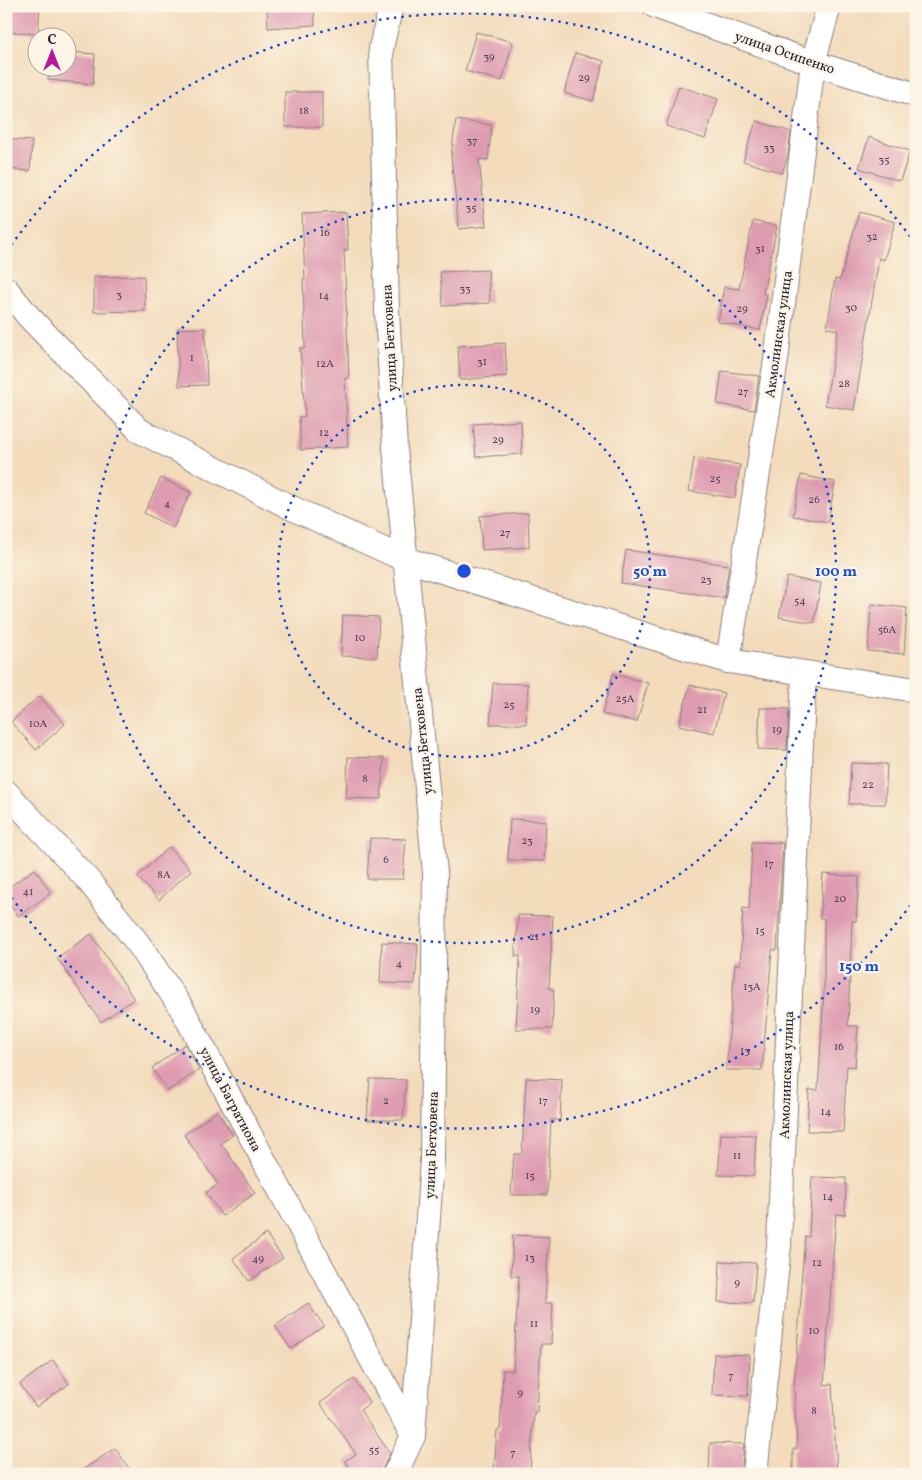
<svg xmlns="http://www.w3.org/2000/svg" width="922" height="1480" viewBox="0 0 922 1480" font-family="Vollkorn,serif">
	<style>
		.building { fill: #de9cb1 }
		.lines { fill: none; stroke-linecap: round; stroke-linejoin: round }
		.minor-casing { stroke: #8a7e7b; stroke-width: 26 }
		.minor { stroke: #fff; stroke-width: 24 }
		.ring { fill: none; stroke: #1d4ed8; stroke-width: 2.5; stroke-dasharray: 2.5 5 }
		.labels { text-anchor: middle; stroke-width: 4.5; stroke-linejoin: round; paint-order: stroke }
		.number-label { font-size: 11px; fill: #514058 }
		.street-label { font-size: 14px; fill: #22223b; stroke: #fcf5e5 }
		.centre { fill: #1d4ed8; stroke: #fcf5e5; stroke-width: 2.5 }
		.ring-label { font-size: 15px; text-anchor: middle; font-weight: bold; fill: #1d4ed8; stroke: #fcf5e5; stroke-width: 4.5; stroke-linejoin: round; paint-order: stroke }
	</style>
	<rect width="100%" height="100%" fill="#fcf5e5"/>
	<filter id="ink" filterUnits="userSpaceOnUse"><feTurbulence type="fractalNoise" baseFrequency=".02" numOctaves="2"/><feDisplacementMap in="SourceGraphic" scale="10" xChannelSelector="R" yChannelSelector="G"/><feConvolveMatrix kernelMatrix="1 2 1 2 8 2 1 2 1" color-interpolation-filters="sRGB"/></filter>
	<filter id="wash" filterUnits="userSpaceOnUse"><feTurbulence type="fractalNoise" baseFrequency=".0096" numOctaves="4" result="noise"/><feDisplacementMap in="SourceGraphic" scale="20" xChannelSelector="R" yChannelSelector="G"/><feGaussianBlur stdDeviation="1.12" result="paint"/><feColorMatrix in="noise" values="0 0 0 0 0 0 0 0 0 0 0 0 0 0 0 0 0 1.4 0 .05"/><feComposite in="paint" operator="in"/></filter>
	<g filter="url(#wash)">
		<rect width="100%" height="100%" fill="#f3dbbb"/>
		<g id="blocks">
			<!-- building -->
			<g class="building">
				<path d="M 6,6 L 40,6 L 38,34 L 6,32 Z"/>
				<path d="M 267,6 L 314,6 L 315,25 L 268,28 Z"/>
				<path d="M 476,32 L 513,42 L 502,81 L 465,71 Z"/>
				<path d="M 68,52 L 95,54 L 93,84 L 48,80 L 49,68 L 68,68 Z"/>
				<path d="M 575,53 L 604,61 L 593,101 L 564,93 Z"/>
				<path d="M 679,86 L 718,99 L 705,139 L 666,126 Z"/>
				<rect x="285" y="92" width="37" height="35"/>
				<path d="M 456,120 L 492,125 L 488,160 L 479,159 L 486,226 L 459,229 L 451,156 Z"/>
				<path d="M 756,121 L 791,132 L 788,156 L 782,173 L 743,161 Z"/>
				<path d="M 869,137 L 910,151 L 900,181 L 859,168 Z"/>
				<path d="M 6,139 L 32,141 L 30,171 L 6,169 Z"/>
				<path d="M 346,212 L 348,250 L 344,250 L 349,378 L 345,378 L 348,447 L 301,450 L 299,417 L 305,416 L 300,348 L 305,348 L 303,279 L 305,279 L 302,214 Z"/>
				<path d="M 859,212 L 895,222 L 884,260 L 879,258 L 854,410 L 825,405 L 838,330 L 827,328 L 835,279 L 840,280 Z"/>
				<path d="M 753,221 L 777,226 L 763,294 L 767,294 L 760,330 L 718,322 L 724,287 L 739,289 Z"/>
				<path d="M 488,270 L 490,303 L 443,306 L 440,272 Z"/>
				<path d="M 144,276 L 145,311 L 94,312 L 94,277 Z"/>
				<path d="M 205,328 L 207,385 L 179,386 L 177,329 Z"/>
				<path d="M 505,343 L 507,376 L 460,380 L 458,346 Z"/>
				<path d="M 722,371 L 759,376 L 754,410 L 717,404 Z"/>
				<path d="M 521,421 L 522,454 L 476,457 L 473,424 Z"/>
				<path d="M 694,458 L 740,465 L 735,498 L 689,491 Z"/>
				<path d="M 801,475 L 835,482 L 828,522 L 793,516 Z"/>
				<path d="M 161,478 L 191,492 L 173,528 L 144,513 Z"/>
				<path d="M 528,513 L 529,547 L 482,550 L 480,516 Z"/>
				<path d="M 626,550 L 729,565 L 724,598 L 621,583 Z"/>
				<path d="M 787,577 L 821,583 L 814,623 L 779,617 Z"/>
				<path d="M 871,604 L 907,608 L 904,654 L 868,651 Z"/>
				<path d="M 343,615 L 379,617 L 377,657 L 341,656 Z"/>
				<path d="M 613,674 L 648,683 L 637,722 L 602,714 Z"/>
				<path d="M 493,683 L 528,684 L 526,724 L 490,724 Z"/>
				<path d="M 690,685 L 724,693 L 714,733 L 679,725 Z"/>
				<path d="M 39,696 L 65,724 L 36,750 L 11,722 Z"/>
				<path d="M 760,708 L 789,709 L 787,750 L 758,749 Z"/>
				<path d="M 348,757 L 384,758 L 381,799 L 346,798 Z"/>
				<path d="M 851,763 L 887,764 L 885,804 L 849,804 Z"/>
				<path d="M 510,819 L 546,821 L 544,861 L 508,860 Z"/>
				<path d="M 370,838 L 406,839 L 403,879 L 367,879 Z"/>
				<path d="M 752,842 L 783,843 L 777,950 L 772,950 L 762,1070 L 726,1070 L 735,964 L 740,965 L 743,908 L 749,909 Z"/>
				<path d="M 169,847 L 191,870 L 159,900 L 137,877 Z"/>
				<path d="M 35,869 L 51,893 L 18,916 L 6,900 L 6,889 Z"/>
				<path d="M 823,874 L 859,877 L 856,921 L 852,921 L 848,1026 L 858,1026 L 855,1067 L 847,1066 L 843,1132 L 807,1131 L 809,1090 L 818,1090 L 824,992 L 824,919 L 820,918 Z"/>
				<path d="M 518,915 L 553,916 L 549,989 L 554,989 L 552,1029 L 516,1029 L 520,956 L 515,956 Z"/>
				<path d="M 91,934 L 134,999 L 101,1022 L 57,958 Z"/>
				<path d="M 382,942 L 418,944 L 415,984 L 380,983 Z"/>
				<path d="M 185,1044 L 199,1070 L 168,1091 L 152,1068 Z"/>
				<path d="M 526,1078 L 562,1080 L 560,1120 L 551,1120 L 547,1195 L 511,1195 L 514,1154 L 522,1154 Z"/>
				<path d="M 370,1079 L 406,1080 L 403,1120 L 367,1120 Z"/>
				<path d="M 217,1111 L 233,1135 L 221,1143 L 255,1193 L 222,1216 L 206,1193 L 218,1184 L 184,1135 Z"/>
				<path d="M 721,1134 L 756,1135 L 754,1176 L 718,1175 Z"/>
				<path d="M 812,1177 L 846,1178 L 845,1215 L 836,1214 L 824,1385 L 832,1384 L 837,1474 L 793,1474 L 793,1449 L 797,1449 L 794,1385 L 802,1286 L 801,1285 L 805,1236 L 809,1237 Z"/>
				<path d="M 266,1234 L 283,1258 L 249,1281 L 233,1258 Z"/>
				<path d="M 513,1235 L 549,1237 L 545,1303 L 553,1303 L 551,1344 L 541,1344 L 537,1412 L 534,1412 L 530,1472 L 494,1471 L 497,1430 L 500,1430 L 503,1370 L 513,1371 L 519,1276 L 511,1276 Z"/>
				<path d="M 720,1261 L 756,1263 L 753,1303 L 718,1302 Z"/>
				<path d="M 308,1303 L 324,1326 L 291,1349 L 275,1326 Z"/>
				<path d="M 714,1354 L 750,1355 L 748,1396 L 712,1395 Z"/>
				<path d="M 53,1360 L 69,1384 L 36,1407 L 20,1384 Z"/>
				<path d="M 354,1379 L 370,1403 L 360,1410 L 390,1453 L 382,1470 L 377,1474 L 354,1474 L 345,1461 L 356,1454 L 320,1403 Z"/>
				<path d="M 710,1443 L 744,1444 L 741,1474 L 709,1474 Z"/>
				<path d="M 115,1448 L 133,1474 L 77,1474 Z"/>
			</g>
		</g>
	</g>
	<g filter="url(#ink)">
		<use href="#blocks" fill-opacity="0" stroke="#8a7e7b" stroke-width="1"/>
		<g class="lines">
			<defs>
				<g id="minor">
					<path d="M 391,6 L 381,48 L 387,311 L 395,448 L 435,873 L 432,1160 L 413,1436 L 395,1474"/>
					<path d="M 655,6 L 813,63 L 916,95"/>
					<path d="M 6,289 L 29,317 L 140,431 L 294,509 L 404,559 L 728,661 L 916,690"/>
					<path d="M 728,661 L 776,360 L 813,63 L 829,6"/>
					<path d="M 6,792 L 88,880 L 140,946 L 182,1009 L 413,1436"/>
					<path d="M 755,1474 L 779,1245 L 804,674"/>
				</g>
			</defs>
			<!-- minor casing -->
			<use href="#minor" class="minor-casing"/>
			<!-- minor -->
			<use href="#minor" class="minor"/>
		</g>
	</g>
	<!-- distance rings -->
	<g class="ring">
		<circle cx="464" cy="571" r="186"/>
		<circle cx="464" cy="571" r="372"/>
		<path d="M915 899A558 558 0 0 1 7 891M7 251A558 558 0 0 1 915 243"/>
	</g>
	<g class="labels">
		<!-- number labels -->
		<g class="number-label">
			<text x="489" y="60">39</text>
			<text x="584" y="81">29</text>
			<text x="304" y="114">18</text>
			<text x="472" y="144">37</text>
			<text x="769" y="151">33</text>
			<text x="884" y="163">35</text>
			<text x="471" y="211">35</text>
			<text x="325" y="236">16</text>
			<text x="872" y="240">32</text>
			<text x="760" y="252">31</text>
			<text x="465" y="292">33</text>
			<text x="119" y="298">3</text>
			<text x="324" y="299">14</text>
			<text x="851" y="311">30</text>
			<text x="742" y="312">29</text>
			<text x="192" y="361">1</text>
			<text x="482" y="365">31</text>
			<text x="325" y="367">12А</text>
			<text x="844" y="387">28</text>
			<text x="743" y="395">27</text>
			<text x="324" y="436">12</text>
			<text x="498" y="443">29</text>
			<text x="715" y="482">25</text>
			<text x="814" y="503">26</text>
			<text x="167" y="507">4</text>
			<text x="505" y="536">27</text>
			<text x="706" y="583">23</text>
			<text x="800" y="604">54</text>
			<text x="887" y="633">56А</text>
			<text x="360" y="641">10</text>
			<text x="625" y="702">25А</text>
			<text x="509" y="708">25</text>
			<text x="702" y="713">21</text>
			<text x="38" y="727">10А</text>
			<text x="777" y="733">19</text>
			<text x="365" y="782">8</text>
			<text x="868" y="788">22</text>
			<text x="527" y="844">23</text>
			<text x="386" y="863">6</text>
			<text x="769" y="867">17</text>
			<text x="164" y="878">8А</text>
			<text x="28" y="895">41</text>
			<text x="840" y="902">20</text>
			<text x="760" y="934">15</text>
			<text x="534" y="940">21</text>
			<text x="399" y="967">4</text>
			<text x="752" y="990">13А</text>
			<text x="535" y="1013">19</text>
			<text x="839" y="1050">16</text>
			<text x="745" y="1054">13</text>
			<text x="386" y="1104">2</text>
			<text x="543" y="1104">17</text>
			<text x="826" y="1115">14</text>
			<text x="737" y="1159">11</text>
			<text x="530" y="1179">15</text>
			<text x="828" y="1200">14</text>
			<text x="530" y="1261">13</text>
			<text x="258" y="1262">49</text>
			<text x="817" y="1266">12</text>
			<text x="737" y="1286">9</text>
			<text x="534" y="1327">11</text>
			<text x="814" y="1334">10</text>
			<text x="731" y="1379">7</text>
			<text x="520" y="1396">9</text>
			<text x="814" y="1414">8</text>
			<text x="374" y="1453">55</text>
			<text x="513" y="1456">7</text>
		</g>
		<!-- street labels -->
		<g class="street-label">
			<text transform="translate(785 52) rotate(19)" y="5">улица Осипенко</text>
			<text transform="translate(778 334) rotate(-82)" y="5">Акмолинская улица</text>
			<text transform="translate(389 338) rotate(-93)" y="5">улица Бетховена</text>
			<text transform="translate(422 741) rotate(-96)" y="5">улица Бетховена</text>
			<text transform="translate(786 1075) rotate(-88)" y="5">Акмолинская улица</text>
			<text transform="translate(231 1099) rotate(62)" y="5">улица Багратиона</text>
			<text transform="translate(431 1145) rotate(-88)" y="5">улица Бетховена</text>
		</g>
	</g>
	<circle cx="464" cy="571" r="8" class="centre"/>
	<g class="ring-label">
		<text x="650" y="576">50 m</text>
		<text x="836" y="576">100 m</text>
		<text x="859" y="971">150 m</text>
	</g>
	<!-- margin -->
	<rect width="922" height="1480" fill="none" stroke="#fcf5e5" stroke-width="25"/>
	<!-- north arrow -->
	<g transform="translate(52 52)"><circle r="24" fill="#fcf5e5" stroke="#a5a1a1"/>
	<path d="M0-4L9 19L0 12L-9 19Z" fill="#b5179e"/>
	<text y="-8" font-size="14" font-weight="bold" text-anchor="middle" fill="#22223b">С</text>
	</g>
</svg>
